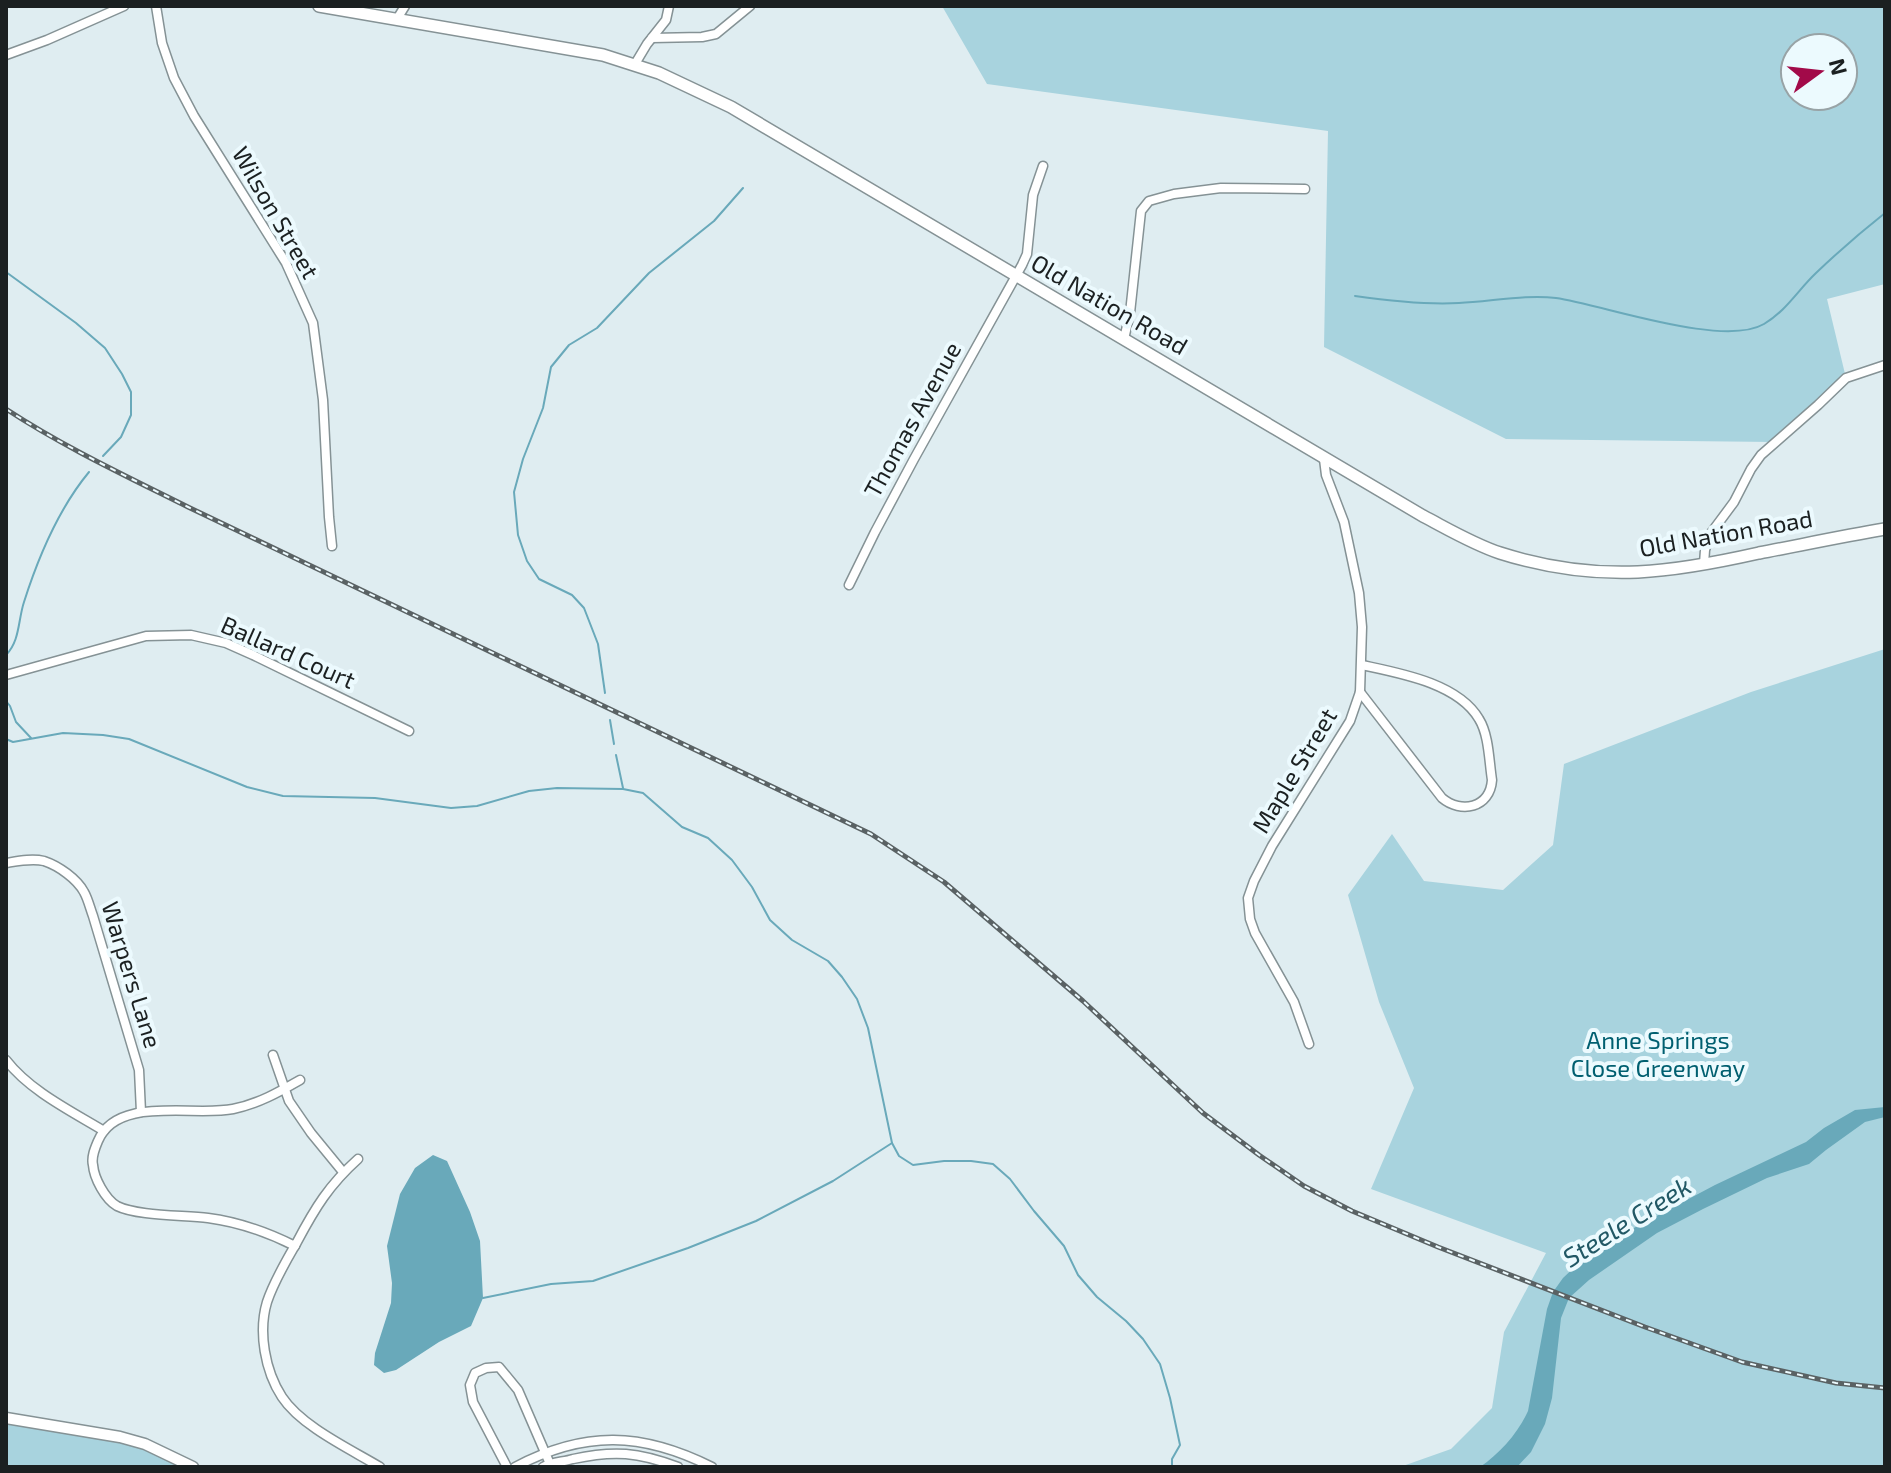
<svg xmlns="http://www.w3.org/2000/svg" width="1891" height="1473" viewBox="0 0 1891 1473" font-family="'Exo 2',sans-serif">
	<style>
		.park { fill: #a8d3de; fill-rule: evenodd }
		.water { fill: #69a9ba }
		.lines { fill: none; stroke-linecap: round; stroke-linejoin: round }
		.stream { stroke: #69a9ba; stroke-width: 2 }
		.minor-casing { stroke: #859295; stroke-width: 11 }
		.tertiary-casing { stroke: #859295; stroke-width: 13 }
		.secondary-casing { stroke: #859295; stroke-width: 14 }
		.minor { stroke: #fff; stroke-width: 8 }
		.tertiary { stroke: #fff; stroke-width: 10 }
		.secondary { stroke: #fff; stroke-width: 11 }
		.rail-casing { stroke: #5a6264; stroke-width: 5 }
		.rail { stroke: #ecfafe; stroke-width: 2; stroke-dasharray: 6; stroke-linecap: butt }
		.labels { text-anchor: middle; stroke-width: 8; stroke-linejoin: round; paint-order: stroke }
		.street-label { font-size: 24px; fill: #1b2021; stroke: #ecfafe }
		.park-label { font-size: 24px; fill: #005f70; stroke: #ecfafe }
		.water-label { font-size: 26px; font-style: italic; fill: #225865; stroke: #ecfafe }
	</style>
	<rect width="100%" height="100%" fill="#dfedf1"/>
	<!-- park -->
	<g class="park">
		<path d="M 942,6 L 1885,6 L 1885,284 L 1827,299 L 1846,378 L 1774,442 L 1506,439 L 1324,347 L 1328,131 L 987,84 ZM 1795,48 L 1843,48 L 1843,96 L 1795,96 Z"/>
		<path d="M 1885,649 L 1885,1467 L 1400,1467 L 1451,1449 L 1492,1408 L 1504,1332 L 1546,1253 L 1371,1189 L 1414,1088 L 1379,1002 L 1348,895 L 1392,834 L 1424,881 L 1503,890 L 1553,845 L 1564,764 L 1751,692 Z"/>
		<path d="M 6,1418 L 120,1437 L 193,1467 L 6,1467 Z"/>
	</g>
	<!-- water -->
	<g class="water">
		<path d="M 1885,1107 L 1885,1117 L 1865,1122 L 1826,1150 L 1809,1164 L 1767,1178 L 1703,1209 L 1657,1233 L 1589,1280 L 1569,1298 L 1561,1318 L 1552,1398 L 1545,1424 L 1531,1452 L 1517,1467 L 1480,1467 C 1500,1453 1518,1433 1528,1411 L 1547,1309 L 1553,1292 L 1563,1278 L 1580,1262 L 1613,1239 L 1715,1185 L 1806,1142 L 1824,1128 L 1855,1110 Z"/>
		<path d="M 433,1155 L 447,1161 L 470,1212 L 480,1241 L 483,1298 L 471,1326 L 439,1342 L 396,1370 L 384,1373 L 374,1365 L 375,1353 L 391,1303 L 392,1283 L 387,1246 L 400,1194 L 415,1168 Z"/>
	</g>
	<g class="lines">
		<!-- stream -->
		<g class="stream">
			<path d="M 6,272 L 76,323 L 105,348 L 122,374 L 131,392 L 131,415 L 121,437 L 103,456"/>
			<path d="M 1355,296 C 1390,301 1424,305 1459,303 C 1489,302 1526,294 1556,298 C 1604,305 1723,348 1764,324 C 1786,311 1798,290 1816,273 C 1838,252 1861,232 1885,213"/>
			<path d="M 6,655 C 20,641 18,620 24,602 C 38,558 60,507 89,472"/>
			<path d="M 605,693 L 598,644 L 584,608 L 572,595 L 539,579 L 527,561 L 518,535 L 514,492 L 523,459 L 543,408 L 551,367 L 569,345 L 597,328 L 649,273 L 714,221 L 743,188"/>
			<path d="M 6,701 L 10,706 L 16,722 L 31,738"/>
			<path d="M 610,720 L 614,744"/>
			<path d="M 6,739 L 13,742 L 63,733 L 103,735 L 129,739 L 247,787 L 283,796 L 375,798 L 451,808 L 477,806 L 529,791 L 557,788 L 623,789 L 643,793 L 682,827 L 708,838 L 732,860 L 752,887 L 770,920 L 792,940 L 828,961 L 842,977 L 857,999 L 868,1028 L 892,1143 L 899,1156 L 913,1165 L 944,1161 L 971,1161 L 993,1164 L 1010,1179 L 1034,1211 L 1064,1246 L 1078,1275 L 1097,1297 L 1126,1321 L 1143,1339 L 1160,1364 L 1170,1398 L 1180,1445 L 1172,1459 L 1172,1467"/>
			<path d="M 616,755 L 623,788"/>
			<path d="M 483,1298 L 551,1284 L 593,1281 L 688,1248 L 756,1221 L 833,1181 L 892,1143"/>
		</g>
		<defs>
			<g id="minor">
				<path d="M 156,6 L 162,43 L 174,78 L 194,116 L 286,263 L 313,323 L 323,400 L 329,517 L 332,546"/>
				<path d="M 397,19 L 405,6"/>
				<path d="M 652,38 L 702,37 L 716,34 L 750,6"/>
				<path d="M 6,55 L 47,40 L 124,6"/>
				<path d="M 635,64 L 647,44 L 666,20 L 669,6"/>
				<path d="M 1124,339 L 1130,313 L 1141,211 L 1149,201 L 1174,194 L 1221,188 L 1305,189"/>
				<path d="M 1704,564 L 1705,550 L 1711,533 L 1734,502 L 1751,469 L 1761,455 L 1818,405 L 1846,378 L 1885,365"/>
				<path d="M 849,585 L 875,532 L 914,459 L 1022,265 L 1027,254 L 1033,195 L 1043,166"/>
				<path d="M 6,675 L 146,636 L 191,635 L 226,643 L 253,655 L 409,731"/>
				<path d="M 1360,692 L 1442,798 C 1461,814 1490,808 1492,780 C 1489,761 1489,735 1479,719 C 1458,683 1399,673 1362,665"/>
				<path d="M 6,863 C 18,861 32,858 44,861 C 59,866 77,879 84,892 C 88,899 90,908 93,916 L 139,1070 L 141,1112"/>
				<path d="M 1309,1044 L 1294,1002 L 1255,933 L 1250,919 L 1248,898 L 1254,881 L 1272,846 L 1350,721 L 1360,692 L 1362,627 L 1359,593 L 1344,522 L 1326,475 L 1324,459"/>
				<path d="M 273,1055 L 289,1101 L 311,1133 L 343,1172"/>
				<path d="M 6,1060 C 30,1091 71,1111 104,1131"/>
				<path d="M 358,1159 C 329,1185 315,1208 297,1242 C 286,1261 274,1281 267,1302 C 258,1332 265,1371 282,1397 C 301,1426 350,1449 380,1467"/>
				<path d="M 295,1246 C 267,1232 239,1222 208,1218 C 183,1215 137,1216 117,1206 C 105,1199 94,1178 93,1165 C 91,1157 95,1148 98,1141 C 117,1095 194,1117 233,1109 C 258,1104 279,1092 300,1080"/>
				<path d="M 507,1467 L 473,1402 L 470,1385 L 475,1373 L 486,1368 L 499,1367 L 518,1390 L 550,1464"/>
				<path d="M 515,1467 C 585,1430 642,1432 712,1467"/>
				<path d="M 543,1467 C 552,1462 563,1462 573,1459 C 614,1450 638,1452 678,1467"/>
			</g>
			<path id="tertiary" d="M 6,1418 L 120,1437 L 145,1444 L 193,1467"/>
			<path id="secondary" d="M 319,6 L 603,55 L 659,73 L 731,107 L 1423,516 C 1448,529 1473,544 1500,553 C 1544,567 1592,574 1638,572 C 1679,570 1719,562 1759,553 C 1801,545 1843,536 1885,529"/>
		</defs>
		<!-- minor casing -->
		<use href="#minor" class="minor-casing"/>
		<!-- tertiary casing -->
		<use href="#tertiary" class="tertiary-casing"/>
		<!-- secondary casing -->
		<use href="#secondary" class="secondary-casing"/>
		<!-- minor -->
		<use href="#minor" class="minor"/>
		<!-- tertiary -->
		<use href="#tertiary" class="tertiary"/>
		<!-- secondary -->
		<use href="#secondary" class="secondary"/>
		<defs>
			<path id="rail" d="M 6,409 C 64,447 126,476 188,507 L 871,834 L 944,882 L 1083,1001 L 1203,1113 L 1259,1155 L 1304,1186 L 1352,1211 L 1438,1247 L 1645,1327 L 1742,1362 L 1836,1383 L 1885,1388"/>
		</defs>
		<!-- rail casing -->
		<use href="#rail" class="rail-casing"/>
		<!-- rail -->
		<use href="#rail" class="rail"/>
	</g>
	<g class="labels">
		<!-- street labels -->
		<g class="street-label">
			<text transform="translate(275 213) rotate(60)" y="8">Wilson Street</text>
			<text transform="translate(1109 305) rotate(30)" y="8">Old Nation Road</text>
			<text transform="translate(913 420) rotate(-61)" y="8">Thomas Avenue</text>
			<text transform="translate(1726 534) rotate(-10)" y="8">Old Nation Road</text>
			<text transform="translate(288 653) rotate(24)" y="8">Ballard Court</text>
			<text transform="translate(1295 771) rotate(-59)" y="8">Maple Street</text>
			<text transform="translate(131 975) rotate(73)" y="8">Warpers Lane</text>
		</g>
		<!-- park labels -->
		<g class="park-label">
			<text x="1658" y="1049">Anne Springs<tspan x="1658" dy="28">Close Greenway</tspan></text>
		</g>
		<!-- water labels -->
		<g class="water-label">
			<text transform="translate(1627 1222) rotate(-32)" y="9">Steele Creek</text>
		</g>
	</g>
	<!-- border -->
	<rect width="1891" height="1473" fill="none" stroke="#1b2021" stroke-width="16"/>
	<!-- north arrow -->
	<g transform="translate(1819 72) rotate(75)"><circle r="38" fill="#ecfafe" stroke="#98a3a6" stroke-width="2"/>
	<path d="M0-6L14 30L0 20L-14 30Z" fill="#a20a49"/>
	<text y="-12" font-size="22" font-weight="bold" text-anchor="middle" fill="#1b2021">N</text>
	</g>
</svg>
